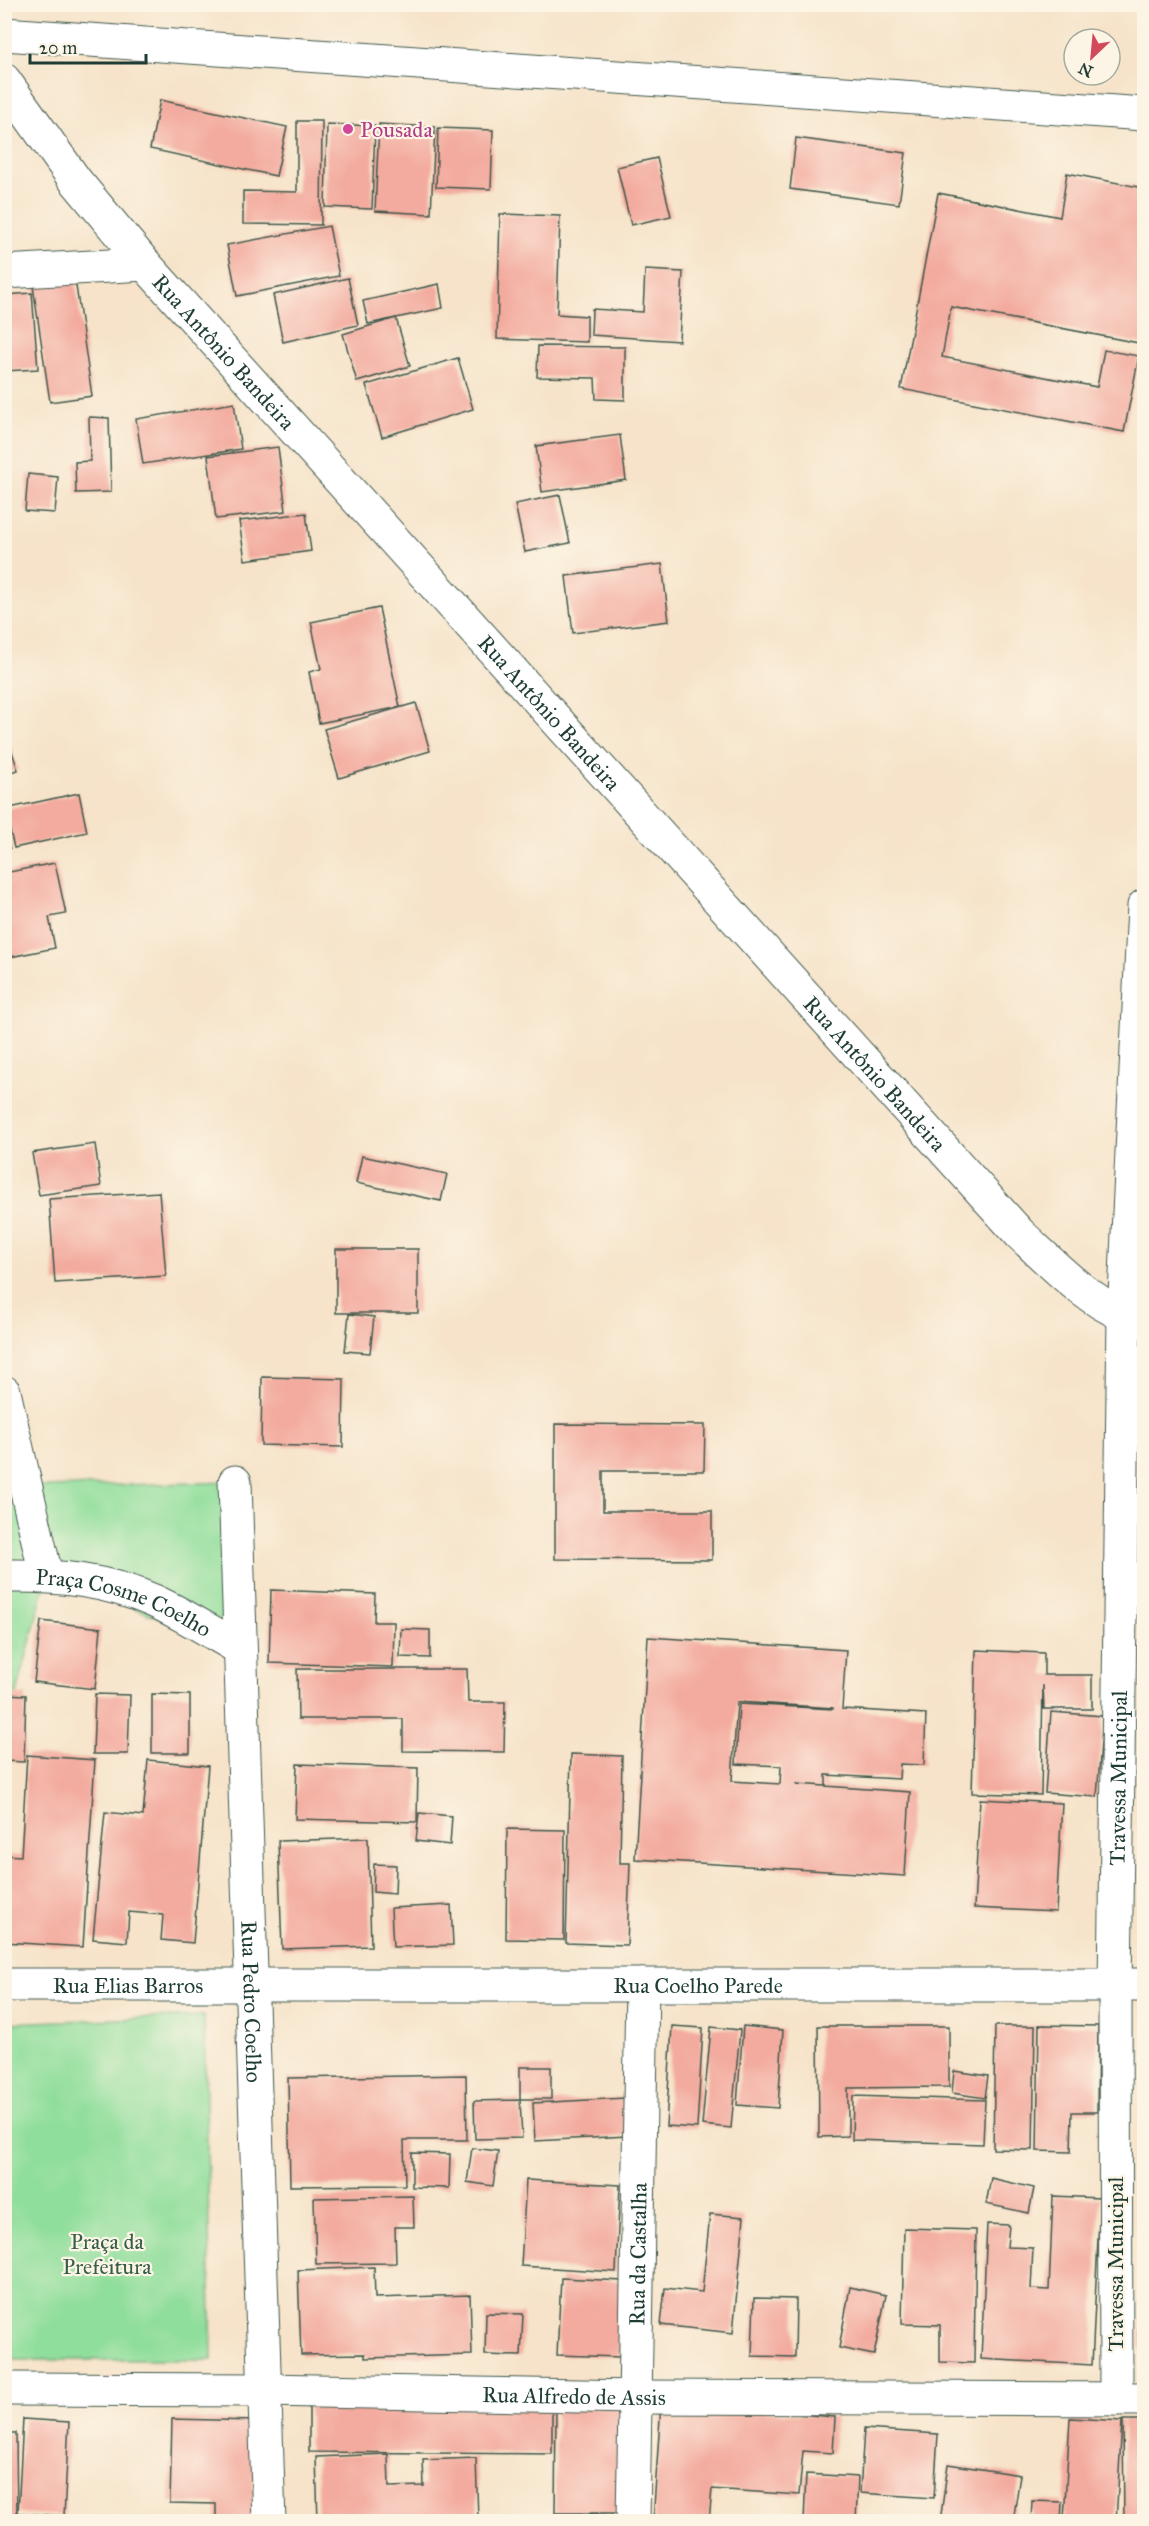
<svg xmlns="http://www.w3.org/2000/svg" width="1149" height="2526" viewBox="0 0 1149 2526" font-family="'IM FELL Great Primer',serif">
	<style>
		.green { fill: #90de9b; stroke: #588e68; stroke-width: 1.5 }
		.building { fill: #f3ab9f; fill-rule: evenodd }
		.lines { fill: none; stroke-linecap: round; stroke-linejoin: round }
		.minor-casing { stroke: #3f564a; stroke-width: 35 }
		.major-casing { stroke: #3f564a; stroke-width: 35 }
		.minor { stroke: #fff; stroke-width: 33 }
		.major { stroke: #fff; stroke-width: 33 }
		.hotel-dot { fill: #d1479c; stroke: #fcf5e5; stroke-width: 2 }
		.labels { text-anchor: middle; stroke-width: 4.5; stroke-linejoin: round; paint-order: stroke }
		.hotel-label { font-size: 22px; fill: #b23c85; stroke: #fcf5e5; text-anchor: start }
		.street-label { font-size: 22px; fill: #1f3d34; stroke: #fcf5e5 }
		.park-label { font-size: 22px; fill: #365d49; stroke: #fcf5e5 }
	</style>
	<rect width="100%" height="100%" fill="#fcf5e5"/>
	<filter id="ink" filterUnits="userSpaceOnUse"><feTurbulence type="fractalNoise" baseFrequency=".0167" numOctaves="2"/><feDisplacementMap in="SourceGraphic" scale="12" xChannelSelector="R" yChannelSelector="G"/><feConvolveMatrix kernelMatrix="1 2 1 2 8 2 1 2 1" color-interpolation-filters="sRGB"/></filter>
	<filter id="wash" filterUnits="userSpaceOnUse"><feTurbulence type="fractalNoise" baseFrequency=".008" numOctaves="4" result="noise"/><feDisplacementMap in="SourceGraphic" scale="24" xChannelSelector="R" yChannelSelector="G"/><feGaussianBlur stdDeviation="1.35" result="paint"/><feColorMatrix in="noise" values="0 0 0 0 0 0 0 0 0 0 0 0 0 0 0 0 0 1.4 0 .05"/><feComposite in="paint" operator="in"/></filter>
	<g filter="url(#wash)">
		<rect width="100%" height="100%" fill="#f6e3c9"/>
		<!-- green -->
		<g class="green">
			<path d="M 235,1482 L 239,1648 L 47,1575 L 16,1697 L 5,1697 L 4,1488 Z"/>
			<path d="M 204,2016 L 212,2360 L 5,2360 L 5,2023 Z"/>
		</g>
		<g id="blocks">
			<!-- building -->
			<g class="building">
				<path d="M 160,100 L 287,127 L 276,176 L 150,149 Z"/>
				<path d="M 297,121 L 322,121 L 321,225 L 243,224 L 243,191 L 297,192 Z"/>
				<path d="M 327,124 L 375,126 L 372,209 L 325,207 Z"/>
				<path d="M 379,124 L 435,127 L 431,214 L 375,211 Z"/>
				<path d="M 438,128 L 493,130 L 491,189 L 436,187 Z"/>
				<path d="M 796,138 L 906,153 L 899,204 L 790,189 Z"/>
				<path d="M 657,158 L 671,216 L 631,225 L 617,167 Z"/>
				<path d="M 1067,173 L 1144,188 L 1144,290 L 1141,310 L 1144,311 L 1144,344 L 951,307 L 942,357 L 1097,387 L 1104,350 L 1139,356 L 1124,432 L 901,389 L 938,193 L 1060,217 Z"/>
				<path d="M 500,214 L 560,216 L 557,314 L 587,316 L 587,342 L 497,339 Z"/>
				<path d="M 329,226 L 339,276 L 237,296 L 227,245 Z"/>
				<path d="M 645,270 L 683,272 L 679,341 L 591,335 L 592,309 L 643,312 Z"/>
				<path d="M 74,272 L 92,396 L 50,402 L 32,279 Z"/>
				<path d="M 348,278 L 358,325 L 283,342 L 273,295 Z"/>
				<path d="M 439,284 L 443,308 L 368,324 L 363,301 Z"/>
				<path d="M 32,293 L 38,369 L 5,371 L 5,295 Z"/>
				<path d="M 396,318 L 410,366 L 357,382 L 343,334 Z"/>
				<path d="M 538,346 L 625,347 L 625,400 L 596,399 L 595,378 L 537,377 Z"/>
				<path d="M 458,358 L 473,409 L 382,437 L 366,385 Z"/>
				<path d="M 234,403 L 241,449 L 143,464 L 136,419 Z"/>
				<path d="M 89,417 L 109,418 L 111,492 L 76,493 L 75,462 L 90,461 Z"/>
				<path d="M 620,435 L 626,480 L 542,492 L 536,446 Z"/>
				<path d="M 278,447 L 286,511 L 216,519 L 208,456 Z"/>
				<path d="M 28,474 L 58,477 L 55,513 L 25,511 Z"/>
				<path d="M 560,495 L 570,543 L 525,552 L 515,504 Z"/>
				<path d="M 306,513 L 311,551 L 245,560 L 239,521 Z"/>
				<path d="M 662,564 L 669,621 L 573,633 L 566,576 Z"/>
				<path d="M 379,608 L 400,707 L 319,723 L 309,672 L 321,669 L 311,622 Z"/>
				<path d="M 416,703 L 430,751 L 339,778 L 324,729 Z"/>
				<path d="M 4,727 L 18,770 L 4,774 Z"/>
				<path d="M 79,793 L 87,832 L 14,848 L 5,809 Z"/>
				<path d="M 4,828 L 10,849 L 4,850 Z"/>
				<path d="M 55,863 L 66,914 L 49,917 L 55,948 L 10,957 L 4,930 L 4,873 Z"/>
				<path d="M 95,1144 L 101,1186 L 39,1195 L 32,1153 Z"/>
				<path d="M 362,1156 L 447,1174 L 441,1201 L 356,1183 Z"/>
				<path d="M 159,1192 L 166,1276 L 55,1283 L 49,1199 Z"/>
				<rect x="336" y="1249" width="82" height="64"/>
				<path d="M 349,1314 L 374,1317 L 370,1353 L 345,1351 Z"/>
				<path d="M 262,1377 L 344,1379 L 343,1447 L 261,1445 Z"/>
				<path d="M 555,1424 L 705,1425 L 704,1471 L 603,1471 L 603,1511 L 712,1511 L 712,1560 L 555,1559 Z"/>
				<path d="M 271,1590 L 375,1594 L 374,1622 L 394,1622 L 393,1667 L 269,1663 Z"/>
				<path d="M 41,1621 L 101,1628 L 95,1689 L 34,1682 Z"/>
				<path d="M 401,1629 L 430,1630 L 430,1658 L 400,1657 Z"/>
				<path d="M 648,1637 L 846,1650 L 842,1709 L 926,1714 L 924,1765 L 900,1764 L 899,1779 L 826,1775 L 826,1786 L 796,1784 L 910,1792 L 905,1876 L 635,1859 ZM 737,1702 L 833,1708 L 833,1709 L 739,1704 L 736,1764 L 781,1766 L 780,1784 L 732,1781 Z"/>
				<path d="M 976,1650 L 1044,1653 L 1044,1675 L 1092,1675 L 1092,1709 L 1044,1709 L 1043,1685 L 1041,1795 L 972,1793 Z"/>
				<path d="M 297,1669 L 467,1669 L 468,1702 L 505,1702 L 504,1752 L 403,1751 L 403,1719 L 298,1719 Z"/>
				<path d="M 4,1694 L 26,1695 L 24,1762 L 4,1761 Z"/>
				<path d="M 95,1694 L 130,1695 L 128,1754 L 93,1754 Z"/>
				<path d="M 152,1694 L 190,1695 L 190,1753 L 152,1753 Z"/>
				<path d="M 1051,1712 L 1103,1716 L 1097,1797 L 1045,1793 Z"/>
				<path d="M 571,1754 L 622,1756 L 620,1863 L 630,1863 L 627,1945 L 566,1943 Z"/>
				<path d="M 27,1755 L 95,1760 L 83,1947 L 4,1942 L 4,1855 L 21,1856 Z"/>
				<path d="M 148,1760 L 208,1766 L 193,1943 L 161,1940 L 163,1915 L 129,1912 L 127,1942 L 93,1939 L 105,1812 L 143,1816 Z"/>
				<path d="M 297,1764 L 418,1768 L 417,1822 L 295,1819 Z"/>
				<path d="M 980,1799 L 1062,1803 L 1056,1912 L 974,1908 Z"/>
				<path d="M 419,1813 L 452,1816 L 450,1845 L 416,1841 Z"/>
				<path d="M 507,1829 L 565,1830 L 564,1940 L 506,1939 Z"/>
				<path d="M 368,1838 L 371,1946 L 282,1949 L 278,1841 Z"/>
				<path d="M 374,1864 L 396,1865 L 395,1894 L 373,1892 Z"/>
				<path d="M 451,1905 L 453,1945 L 393,1947 L 391,1908 Z"/>
				<path d="M 1039,2025 L 1098,2026 L 1097,2112 L 1072,2112 L 1071,2152 L 1037,2151 Z"/>
				<path d="M 672,2026 L 703,2028 L 697,2128 L 666,2126 Z"/>
				<path d="M 743,2026 L 783,2030 L 778,2108 L 737,2105 Z"/>
				<path d="M 818,2026 L 949,2026 L 949,2087 L 848,2088 L 848,2136 L 819,2137 Z"/>
				<path d="M 995,2026 L 1035,2026 L 1033,2150 L 993,2149 Z"/>
				<path d="M 711,2027 L 740,2030 L 731,2128 L 702,2125 Z"/>
				<rect x="520" y="2067" width="31" height="32"/>
				<path d="M 954,2071 L 988,2076 L 985,2098 L 952,2093 Z"/>
				<path d="M 466,2075 L 467,2140 L 404,2140 L 405,2185 L 290,2186 L 288,2078 Z"/>
				<path d="M 853,2096 L 985,2100 L 983,2144 L 852,2140 Z"/>
				<path d="M 625,2098 L 627,2136 L 535,2141 L 533,2103 Z"/>
				<path d="M 520,2100 L 522,2138 L 475,2139 L 474,2101 Z"/>
				<path d="M 472,2148 L 498,2151 L 493,2186 L 467,2182 Z"/>
				<path d="M 412,2153 L 450,2154 L 449,2188 L 412,2187 Z"/>
				<path d="M 991,2178 L 1034,2188 L 1029,2213 L 986,2204 Z"/>
				<path d="M 526,2180 L 620,2185 L 616,2272 L 521,2266 Z"/>
				<rect x="1141" y="2193" width="3" height="28"/>
				<path d="M 413,2196 L 414,2227 L 395,2227 L 396,2263 L 316,2264 L 314,2198 Z"/>
				<path d="M 1053,2196 L 1100,2198 L 1092,2365 L 981,2359 L 987,2224 L 1009,2225 L 1007,2247 L 1033,2248 L 1031,2289 L 1049,2290 Z"/>
				<path d="M 710,2214 L 744,2217 L 733,2333 L 661,2325 L 665,2288 L 702,2292 Z"/>
				<path d="M 904,2228 L 976,2230 L 974,2363 L 940,2362 L 940,2325 L 902,2324 Z"/>
				<path d="M 374,2267 L 375,2298 L 470,2295 L 472,2355 L 365,2358 L 365,2354 L 301,2355 L 298,2270 Z"/>
				<path d="M 561,2278 L 623,2281 L 620,2357 L 557,2355 Z"/>
				<path d="M 850,2287 L 886,2295 L 874,2355 L 839,2348 Z"/>
				<path d="M 754,2298 L 796,2299 L 795,2357 L 752,2356 Z"/>
				<path d="M 1143,2304 L 1144,2304 L 1144,2349 L 1139,2348 Z"/>
				<path d="M 486,2313 L 523,2314 L 521,2356 L 485,2355 Z"/>
				<path d="M 661,2404 L 835,2417 L 833,2453 L 803,2451 L 799,2495 L 712,2489 L 709,2522 L 653,2522 Z"/>
				<path d="M 309,2406 L 552,2408 L 552,2454 L 309,2452 Z"/>
				<path d="M 556,2407 L 620,2408 L 619,2513 L 555,2513 Z"/>
				<path d="M 1070,2418 L 1122,2421 L 1116,2522 L 1064,2520 Z"/>
				<path d="M 23,2419 L 69,2422 L 64,2516 L 18,2513 Z"/>
				<path d="M 172,2419 L 256,2421 L 253,2522 L 216,2522 L 216,2504 L 170,2503 Z"/>
				<path d="M 1123,2420 L 1144,2420 L 1144,2522 L 1124,2522 Z"/>
				<path d="M 864,2429 L 938,2434 L 934,2498 L 860,2493 Z"/>
				<path d="M 4,2433 L 16,2433 L 17,2522 L 4,2522 Z"/>
				<path d="M 388,2454 L 389,2487 L 424,2486 L 423,2460 L 476,2458 L 478,2520 L 318,2522 L 316,2457 Z"/>
				<path d="M 948,2464 L 1020,2475 L 1013,2522 L 940,2522 Z"/>
				<path d="M 806,2474 L 858,2477 L 856,2522 L 804,2522 Z"/>
				<path d="M 1032,2501 L 1062,2502 L 1061,2522 L 1031,2522 Z"/>
				<path d="M 589,2514 L 612,2516 L 612,2522 L 589,2522 Z"/>
			</g>
		</g>
	</g>
	<g filter="url(#ink)">
		<use href="#blocks" fill-opacity="0" stroke="#3f564a" stroke-width="1.5"/>
		<g class="lines">
			<defs>
				<g id="minor">
					<path id="s1" d="M 4,80 L 75,180 L 145,264 L 1020,1234 C 1058,1269 1093,1308 1144,1322"/>
					<path d="M 4,272 L 145,264"/>
					<path d="M 4,1392 L 46,1575"/>
					<path id="s2" d="M 235,1482 L 269,2522"/>
					<path id="s3" d="M 4,1576 C 56,1575 106,1580 154,1601 C 183,1614 211,1632 239,1648"/>
					<path id="s4" d="M 4,1985 L 1144,1985"/>
					<path id="s5" d="M 4,2389 L 264,2390 L 635,2397 L 1144,2399"/>
					<path id="s6" d="M 1116,2399 L 1115,1986 L 1124,1316 L 1144,906"/>
					<path id="s7" d="M 633,2522 L 642,1985"/>
				</g>
				<path id="major" d="M 4,34 L 1144,114"/>
			</defs>
			<!-- minor casing -->
			<use href="#minor" class="minor-casing"/>
			<!-- major casing -->
			<use href="#major" class="major-casing"/>
			<!-- minor -->
			<use href="#minor" class="minor"/>
			<!-- major -->
			<use href="#major" class="major"/>
		</g>
	</g>
	<!-- markers -->
	<circle class="hotel-dot" cx="348" cy="129" r="6"/>
	<g class="labels">
		<!-- hotel labels -->
		<g class="hotel-label">
			<text x="360" y="137">Pousada</text>
		</g>
		<!-- street labels -->
		<g class="street-label">
			<text dy="8" stroke="none"><textPath href="#s1" startOffset="350">Rua Antônio Bandeira</textPath></text>
			<text dy="8" stroke="none"><textPath href="#s1" startOffset="836">Rua Antônio Bandeira</textPath></text>
			<text dy="8" stroke="none"><textPath href="#s1" startOffset="1322">Rua Antônio Bandeira</textPath></text>
			<text dy="8" stroke="none"><textPath href="#s3" startOffset="124">Praça Cosme Coelho</textPath></text>
			<text dy="8" stroke="none"><textPath href="#s6" startOffset="621">Travessa Municipal</textPath></text>
			<text dy="8" stroke="none"><textPath href="#s4" startOffset="124">Rua Elias Barros</textPath></text>
			<text dy="8" stroke="none"><textPath href="#s4" startOffset="694">Rua Coelho Parede</textPath></text>
			<text dy="8" stroke="none"><textPath href="#s2" startOffset="520">Rua Pedro Coelho</textPath></text>
			<text dy="8" stroke="none"><textPath href="#s7" startOffset="268">Rua da Castalha</textPath></text>
			<text transform="translate(1115 2264) rotate(-90)" y="8">Travessa Municipal</text>
			<text dy="8" stroke="none"><textPath href="#s5" startOffset="570">Rua Alfredo de Assis</textPath></text>
		</g>
		<!-- park labels -->
		<g class="park-label">
			<text x="107" y="2249">Praça da<tspan x="107" dy="25">Prefeitura</tspan></text>
		</g>
	</g>
	<!-- margin -->
	<rect width="1149" height="2526" fill="none" stroke="#fcf5e5" stroke-width="24"/>
	<!-- north arrow -->
	<g transform="translate(1092 57) rotate(206)"><circle r="28" fill="#fcf5e5" stroke="#a4ab9e" stroke-width="1.5"/>
	<path d="M0-4.5L10 22L0 15L-10 22Z" fill="#d1495b"/>
	<text y="-9" font-size="16" font-weight="bold" text-anchor="middle" fill="#1f3d34">N</text>
	</g>
	<!-- scale -->
	<path d="M30 54v9h116v-9" fill="none" stroke="#1f3d34" stroke-width="3"/>
	<text x="39" y="54" font-size="18" fill="#1f3d34" stroke="#fcf5e5" stroke-width="4.5" paint-order="stroke">20 m</text>
</svg>
